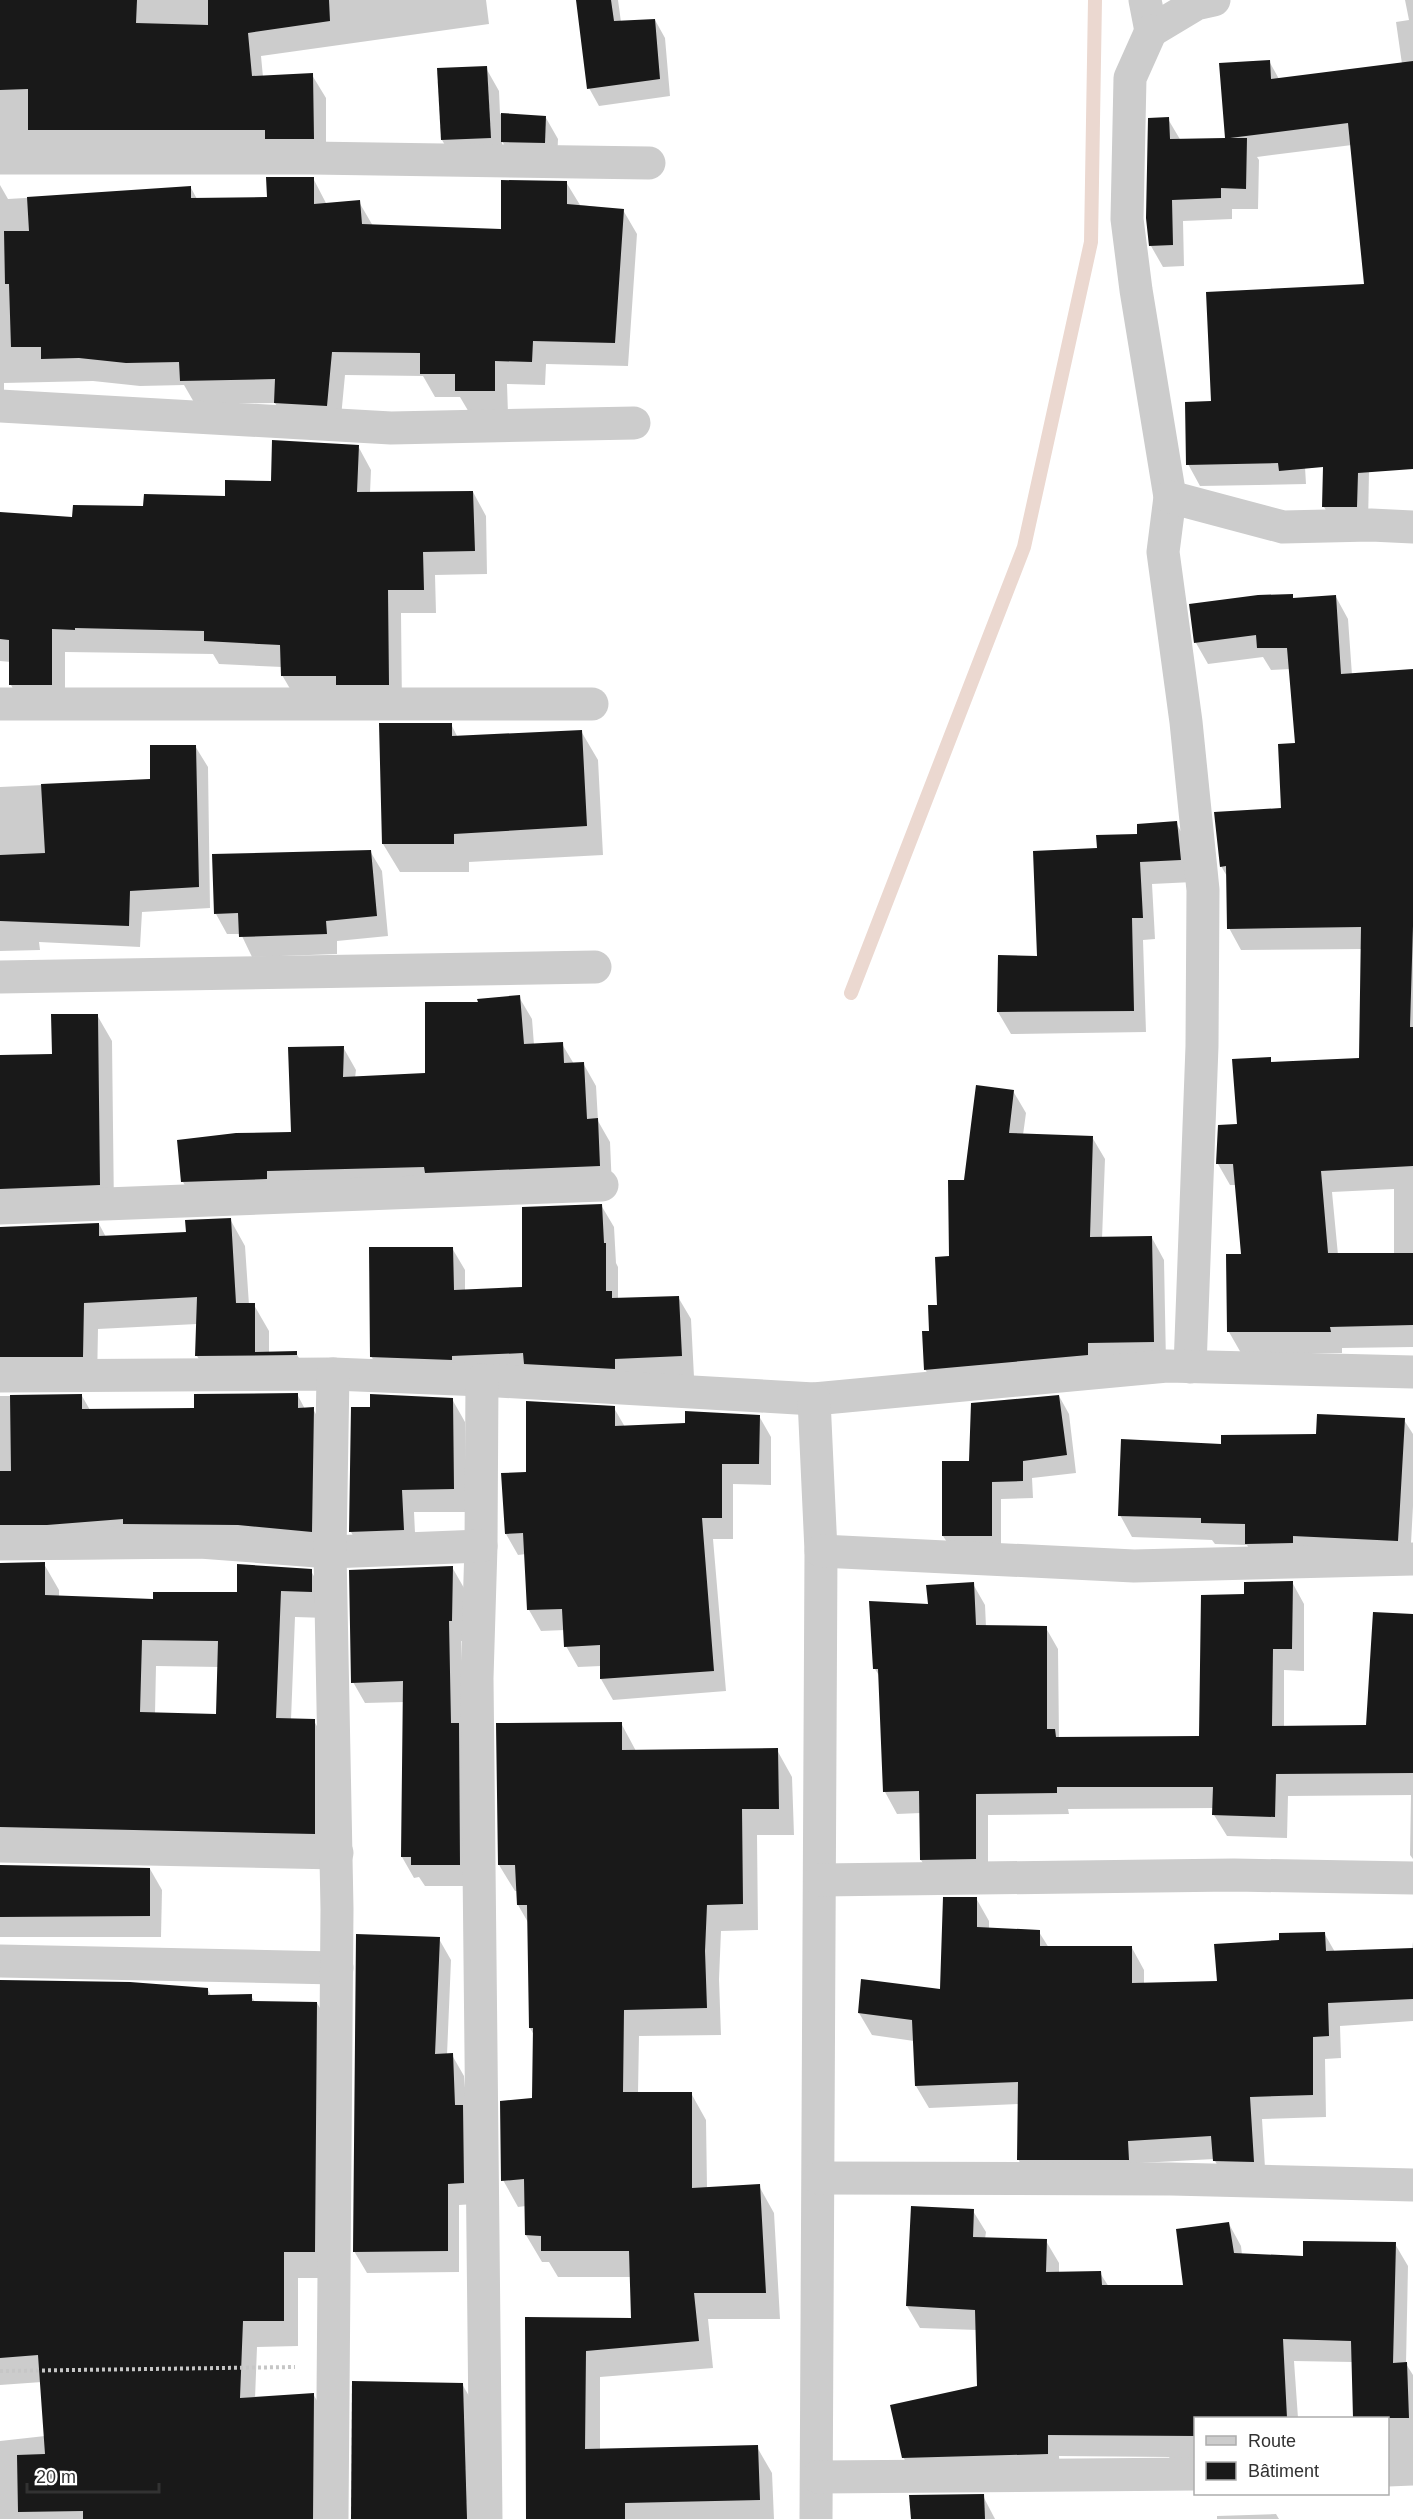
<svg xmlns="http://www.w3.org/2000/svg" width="1413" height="2519" viewBox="0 0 1413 2519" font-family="Helvetica,sans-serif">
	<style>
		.shadow { fill: #0003; fill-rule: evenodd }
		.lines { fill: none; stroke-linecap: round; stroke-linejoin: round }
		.stream { stroke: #ebd8d0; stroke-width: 14 }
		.building { fill: #191919; fill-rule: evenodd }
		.path { stroke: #c6c6c6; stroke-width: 4; stroke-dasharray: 3 3; stroke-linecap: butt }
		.street { stroke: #ccc; stroke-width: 33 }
	</style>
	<rect width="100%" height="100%" fill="#fff"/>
	<!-- shadow -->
	<g class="shadow">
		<path d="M 0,0 L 486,0 L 489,24 L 261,56 L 263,77 L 312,75 L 326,98 L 326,162 L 0,169 Z"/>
		<path d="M 578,0 L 618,0 L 621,22 L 655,20 L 665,38 L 670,96 L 599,106 L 589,88 Z"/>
		<path d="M 1405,0 L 1413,0 L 1413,408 L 1302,416 L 1306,484 L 1200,486 L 1188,464 L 1213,403 L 1366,286 L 1352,145 L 1257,157 L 1259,160 L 1258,209 L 1232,209 L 1232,219 L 1183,221 L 1184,266 L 1163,267 L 1151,246 L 1168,119 L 1181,141 L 1227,140 L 1269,61 L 1279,79 L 1402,64 L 1396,22 L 1409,20 Z"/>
		<path d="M 486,68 L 499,91 L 500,114 L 546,118 L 558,139 L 557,163 L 515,163 L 502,141 L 503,160 L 455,162 L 442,140 Z"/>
		<path d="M 313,178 L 327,205 L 359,202 L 373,226 L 503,230 L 566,182 L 580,205 L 623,210 L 637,234 L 628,366 L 546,364 L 545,385 L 507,384 L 508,414 L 470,414 L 460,397 L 435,397 L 423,376 L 345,375 L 340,428 L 289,426 L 275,403 L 195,404 L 184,385 L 140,386 L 93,381 L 4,383 L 4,408 L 0,408 L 0,185 L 8,199 L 191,188 L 197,199 L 268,198 Z"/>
		<path d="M 358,446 L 371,470 L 370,493 L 473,492 L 486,516 L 487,574 L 435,575 L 436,613 L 401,613 L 402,708 L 296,699 L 282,675 L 282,667 L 219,664 L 213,654 L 65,652 L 65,708 L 24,708 L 11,685 L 11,662 L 0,661 L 0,513 L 74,519 L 226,497 L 272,483 Z"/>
		<path d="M 1358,452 L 1369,472 L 1368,525 L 1335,526 L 1324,507 Z"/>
		<path d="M 1292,596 L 1294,600 L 1336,597 L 1348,619 L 1352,675 L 1413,671 L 1413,1347 L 1342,1348 L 1342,1353 L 1241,1353 L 1229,1332 L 1243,1255 L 1236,1185 L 1230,1185 L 1218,1164 L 1270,1059 L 1272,1063 L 1361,1060 L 1363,949 L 1241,950 L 1229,928 L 1228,878 L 1221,866 L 1282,809 L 1296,745 L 1291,669 L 1271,670 L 1263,657 L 1208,664 L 1196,643 L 1191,605 ZM 1394,1189 L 1394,1255 L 1338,1255 L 1332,1192 Z"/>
		<path d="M 451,724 L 458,738 L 581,731 L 598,760 L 603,855 L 469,862 L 469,872 L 400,872 L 383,844 Z"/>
		<path d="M 195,746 L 208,767 L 210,908 L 142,912 L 140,947 L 39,942 L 40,950 L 0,951 L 0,787 L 152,780 Z"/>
		<path d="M 1176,823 L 1189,845 L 1193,882 L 1152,884 L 1155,939 L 1143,940 L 1146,1032 L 1011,1034 L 998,1012 L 1038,957 L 1098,850 Z"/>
		<path d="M 370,851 L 382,871 L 388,936 L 337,941 L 337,954 L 252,957 L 241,934 L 227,934 L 216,914 Z"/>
		<path d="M 519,997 L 532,1019 L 534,1045 L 562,1044 L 574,1064 L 583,1063 L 596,1086 L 598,1121 L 610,1142 L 612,1188 L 195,1204 L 183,1182 L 293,1133 L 343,1047 L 356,1070 L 355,1078 L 427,1074 L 479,1004 Z"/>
		<path d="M 97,1015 L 112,1041 L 114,1211 L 0,1223 L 0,1056 L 53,1056 Z"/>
		<path d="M 1013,1091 L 1026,1113 L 1023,1135 L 1092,1137 L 1105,1159 L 1102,1239 L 1152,1238 L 1164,1260 L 1166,1363 L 938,1391 L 925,1369 L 931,1332 L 951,1258 L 965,1181 Z"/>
		<path d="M 601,1205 L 614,1227 L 616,1263 L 618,1267 L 618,1300 L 678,1297 L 691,1319 L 694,1377 L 384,1378 L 371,1356 L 452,1248 L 465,1270 L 465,1291 L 523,1288 Z"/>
		<path d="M 230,1219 L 245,1246 L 249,1305 L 254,1305 L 269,1331 L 269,1354 L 296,1353 L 311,1379 L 212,1382 L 197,1356 L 197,1324 L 98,1329 L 97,1383 L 0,1392 L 0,1228 L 99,1224 L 106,1237 L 188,1234 Z"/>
		<path d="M 297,1394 L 305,1409 L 313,1409 L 328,1435 L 326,1557 L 0,1560 L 0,1396 L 82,1396 L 90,1410 L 195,1409 Z"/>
		<path d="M 1059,1396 L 1069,1414 L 1076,1473 L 1032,1478 L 1033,1498 L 1001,1499 L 1001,1553 L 954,1553 L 943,1536 L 971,1463 Z"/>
		<path d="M 452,1399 L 465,1422 L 466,1512 L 414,1512 L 416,1553 L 364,1555 L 351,1532 L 353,1409 Z"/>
		<path d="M 614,1408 L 625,1427 L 687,1424 L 759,1416 L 771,1437 L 771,1485 L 733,1484 L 733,1539 L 713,1539 L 726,1691 L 613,1700 L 601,1679 L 601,1666 L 578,1667 L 566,1646 L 565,1630 L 541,1631 L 529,1610 L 526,1554 L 518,1555 L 506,1534 L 502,1475 L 528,1473 Z"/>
		<path d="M 1404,1420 L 1413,1434 L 1413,1506 L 1410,1562 L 1259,1566 L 1247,1545 L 1215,1544 L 1212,1540 L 1132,1537 L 1120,1515 L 1223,1446 L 1318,1436 Z"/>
		<path d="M 0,1564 L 44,1564 L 59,1590 L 59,1597 L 154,1601 L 238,1594 L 311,1571 L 326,1597 L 326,1618 L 295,1617 L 291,1720 L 314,1721 L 329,1747 L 330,1860 L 0,1860 ZM 156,1666 L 219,1667 L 217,1715 L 155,1714 Z"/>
		<path d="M 452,1567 L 464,1588 L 464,1641 L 461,1641 L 462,1732 L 472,1886 L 425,1886 L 419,1877 L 414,1878 L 402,1857 L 405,1702 L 365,1703 L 353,1682 Z"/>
		<path d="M 1292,1582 L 1304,1604 L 1304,1671 L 1284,1670 L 1284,1727 L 1368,1726 L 1413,1616 L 1413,1859 L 1410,1855 L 1411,1795 L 1288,1796 L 1287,1838 L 1227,1836 L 1214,1815 L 1214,1808 L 1068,1809 L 1069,1814 L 988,1815 L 988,1881 L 934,1881 L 921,1860 L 921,1813 L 897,1814 L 885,1792 L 880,1677 L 875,1669 L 929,1605 L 973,1584 L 985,1605 L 986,1627 L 1046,1628 L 1058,1649 L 1059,1738 L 1200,1738 L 1246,1596 Z"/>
		<path d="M 621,1723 L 636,1751 L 777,1750 L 792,1777 L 794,1835 L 757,1835 L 758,1930 L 721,1931 L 719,1979 L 721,2035 L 639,2036 L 638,2093 L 691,2093 L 706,2120 L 707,2188 L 759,2186 L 774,2213 L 780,2319 L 708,2319 L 713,2368 L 600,2377 L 600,2450 L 757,2447 L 772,2473 L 774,2519 L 528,2519 L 527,2319 L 633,2320 L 631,2277 L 558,2277 L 549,2262 L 542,2262 L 526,2235 L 526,2206 L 518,2207 L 503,2180 L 534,2100 L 534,2035 L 530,2028 L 529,1924 L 518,1905 L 518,1891 L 515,1891 L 499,1865 Z"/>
		<path d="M 0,1866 L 150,1869 L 162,1890 L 161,1937 L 0,1937 Z"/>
		<path d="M 976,1898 L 989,1921 L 989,1929 L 1039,1932 L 1049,1948 L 1132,1948 L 1144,1970 L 1144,1984 L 1218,1983 L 1280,1942 L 1324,1933 L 1335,1952 L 1412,1950 L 1413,1942 L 1413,2021 L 1340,2026 L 1341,2058 L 1325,2059 L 1326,2117 L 1262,2119 L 1266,2184 L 1227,2183 L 1214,2159 L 1140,2163 L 1031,2182 L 1018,2159 L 1019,2104 L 929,2108 L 916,2086 L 914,2041 L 872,2035 L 859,2013 L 941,1990 Z"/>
		<path d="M 439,1939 L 451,1960 L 447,2055 L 452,2055 L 464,2076 L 475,2204 L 459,2205 L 459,2272 L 367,2273 L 354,2251 Z"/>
		<path d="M 0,1981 L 208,1990 L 211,1996 L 251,1996 L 255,2002 L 317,2003 L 332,2029 L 330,2278 L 298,2278 L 298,2346 L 257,2347 L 255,2399 L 313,2394 L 329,2420 L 329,2519 L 0,2519 L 0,2441 L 45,2436 L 42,2382 L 0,2385 Z"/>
		<path d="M 973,2211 L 986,2232 L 985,2239 L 1046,2241 L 1059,2263 L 1059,2273 L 1100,2273 L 1109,2287 L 1185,2287 L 1229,2224 L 1241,2246 L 1242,2255 L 1305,2257 L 1395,2244 L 1408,2266 L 1406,2364 L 1413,2375 L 1413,2466 L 1388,2466 L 1388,2418 L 1354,2418 L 1353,2362 L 1294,2361 L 1298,2418 L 1196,2418 L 1196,2478 L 1181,2477 L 1169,2457 L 1059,2456 L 1060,2475 L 916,2479 L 903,2457 L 979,2387 L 977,2330 L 920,2328 L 907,2306 Z"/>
		<path d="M 462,2384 L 479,2413 L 482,2519 L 352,2519 Z"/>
		<path d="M 983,2496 L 995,2519 L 912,2519 Z"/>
		<path d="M 1276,2514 L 1279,2519 L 1217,2519 L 1217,2516 Z"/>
	</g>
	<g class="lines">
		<!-- stream -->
		<path class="stream" d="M 851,993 L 1024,547 L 1091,242 L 1095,0"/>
	</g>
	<!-- building -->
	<g class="building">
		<path d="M 0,0 L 137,0 L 136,23 L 208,25 L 208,0 L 329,0 L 330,21 L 248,33 L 252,76 L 313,73 L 314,139 L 265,139 L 265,130 L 28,130 L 28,89 L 0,90 Z"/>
		<path d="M 576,0 L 611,0 L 614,21 L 655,19 L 660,79 L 587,89 Z"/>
		<path d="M 1270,60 L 1271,79 L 1413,61 L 1413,469 L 1358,473 L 1357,507 L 1322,507 L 1323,467 L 1279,471 L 1278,463 L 1186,465 L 1185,402 L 1211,401 L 1206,292 L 1364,284 L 1348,123 L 1230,138 L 1247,138 L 1246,189 L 1221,188 L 1221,198 L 1172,200 L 1173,245 L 1149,246 L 1146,218 L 1148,118 L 1169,117 L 1170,139 L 1225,138 L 1219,63 Z"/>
		<path d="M 487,66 L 491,138 L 441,140 L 437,68 Z"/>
		<path d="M 501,113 L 546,116 L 545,143 L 501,142 Z"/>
		<path d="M 266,177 L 314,177 L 314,204 L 360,200 L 362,224 L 501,229 L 501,180 L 567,181 L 567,204 L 624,209 L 615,343 L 533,341 L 532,362 L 495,361 L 495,391 L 455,391 L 455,374 L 420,374 L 420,353 L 332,352 L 327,406 L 274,403 L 275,379 L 180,381 L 179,362 L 126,363 L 79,358 L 41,359 L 41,347 L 11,347 L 9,284 L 5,284 L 4,231 L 29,231 L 27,197 L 191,186 L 191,198 L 267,197 Z"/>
		<path d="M 272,440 L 359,445 L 357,492 L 473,491 L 475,551 L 423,552 L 424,590 L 388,590 L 389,685 L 336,685 L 336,676 L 281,676 L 280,645 L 204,641 L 204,631 L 75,628 L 75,630 L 52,629 L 52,685 L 9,685 L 9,640 L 0,639 L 0,512 L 72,517 L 73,505 L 143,506 L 144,494 L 225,496 L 225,480 L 271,481 Z"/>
		<path d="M 1293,594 L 1293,598 L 1336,595 L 1341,674 L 1413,669 L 1413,926 L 1410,1027 L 1413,1027 L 1413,1166 L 1321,1171 L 1328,1253 L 1413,1253 L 1413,1325 L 1330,1327 L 1331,1332 L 1227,1332 L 1226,1254 L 1241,1254 L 1233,1164 L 1216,1164 L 1218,1125 L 1237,1124 L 1232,1059 L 1271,1057 L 1271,1062 L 1359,1058 L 1361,927 L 1227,929 L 1226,866 L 1220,867 L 1214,812 L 1281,808 L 1278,744 L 1295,743 L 1287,648 L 1257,648 L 1256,635 L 1194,643 L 1189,604 L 1258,595 Z"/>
		<path d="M 379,723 L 452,723 L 452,736 L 582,730 L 587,826 L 454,834 L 454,844 L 382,844 Z"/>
		<path d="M 150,745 L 196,745 L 199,887 L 130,891 L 129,926 L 0,921 L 0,855 L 45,853 L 41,784 L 150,779 Z"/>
		<path d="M 1177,821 L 1181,860 L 1140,862 L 1143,918 L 1132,918 L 1134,1011 L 997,1012 L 998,955 L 1037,956 L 1033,851 L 1097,848 L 1096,835 L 1137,834 L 1137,824 Z"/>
		<path d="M 371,850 L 377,916 L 326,921 L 327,934 L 239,937 L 238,913 L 214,914 L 212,854 Z"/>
		<path d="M 520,995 L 524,1044 L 563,1042 L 564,1063 L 584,1062 L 587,1119 L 598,1118 L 600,1166 L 425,1173 L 424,1167 L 267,1171 L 267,1179 L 181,1182 L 177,1140 L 236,1133 L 291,1132 L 288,1047 L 344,1046 L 343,1077 L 425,1073 L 425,1002 L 478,1002 L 477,999 Z"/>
		<path d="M 51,1014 L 98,1014 L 100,1185 L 0,1189 L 0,1055 L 52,1054 Z"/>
		<path d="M 976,1085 L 1014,1090 L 1009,1133 L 1093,1136 L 1090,1237 L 1152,1236 L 1154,1342 L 1088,1343 L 1088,1355 L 924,1370 L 922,1331 L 929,1331 L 928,1305 L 937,1305 L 935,1257 L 949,1256 L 948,1180 L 964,1180 Z"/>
		<path d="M 602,1204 L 604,1243 L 606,1243 L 606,1291 L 612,1291 L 612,1298 L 679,1296 L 682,1356 L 615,1359 L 615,1369 L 524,1364 L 523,1353 L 452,1356 L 452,1360 L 370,1357 L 369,1247 L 453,1247 L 454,1290 L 522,1287 L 522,1207 Z"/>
		<path d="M 231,1218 L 236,1303 L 255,1303 L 255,1352 L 297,1351 L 297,1355 L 195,1356 L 197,1297 L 84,1303 L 83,1357 L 0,1357 L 0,1227 L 99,1223 L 99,1236 L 186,1232 L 185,1220 Z"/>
		<path d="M 298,1393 L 298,1408 L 314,1407 L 312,1532 L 238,1525 L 123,1524 L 123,1519 L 47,1525 L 0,1525 L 0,1471 L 11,1471 L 10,1395 L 82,1394 L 82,1409 L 194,1408 L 194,1394 Z"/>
		<path d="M 370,1394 L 453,1398 L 454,1489 L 402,1490 L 404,1530 L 349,1532 L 351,1407 L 370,1407 Z"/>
		<path d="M 1059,1395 L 1067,1455 L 1023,1461 L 1023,1481 L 992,1482 L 992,1536 L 942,1536 L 942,1461 L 969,1461 L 971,1403 Z"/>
		<path d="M 526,1401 L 615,1406 L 615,1426 L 685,1423 L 685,1411 L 760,1415 L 759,1464 L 722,1464 L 722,1518 L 702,1518 L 714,1671 L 600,1679 L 600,1645 L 564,1647 L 562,1609 L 527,1610 L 523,1533 L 505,1534 L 501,1473 L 526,1472 Z"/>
		<path d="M 1317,1414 L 1405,1418 L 1398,1541 L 1293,1536 L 1293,1543 L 1245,1544 L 1245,1524 L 1201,1523 L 1201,1518 L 1118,1516 L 1121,1439 L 1221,1444 L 1221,1435 L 1316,1434 Z"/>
		<path d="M 45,1562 L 45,1595 L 153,1599 L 153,1592 L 237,1592 L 237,1564 L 312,1569 L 312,1592 L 281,1591 L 276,1718 L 315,1719 L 315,1834 L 0,1827 L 0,1563 ZM 142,1640 L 218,1641 L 216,1714 L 140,1712 Z"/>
		<path d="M 453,1566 L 452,1621 L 449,1621 L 451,1723 L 459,1723 L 460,1865 L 411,1865 L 411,1857 L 401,1857 L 403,1681 L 351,1683 L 349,1570 Z"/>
		<path d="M 1293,1581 L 1292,1649 L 1273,1649 L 1272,1726 L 1366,1725 L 1373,1612 L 1413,1614 L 1413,1773 L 1276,1774 L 1275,1817 L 1212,1815 L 1213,1787 L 1057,1787 L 1057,1793 L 976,1794 L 976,1859 L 920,1860 L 919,1791 L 883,1792 L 878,1669 L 873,1669 L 869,1601 L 928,1604 L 926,1585 L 974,1582 L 976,1625 L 1047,1626 L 1047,1729 L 1055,1729 L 1056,1737 L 1199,1736 L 1201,1595 L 1244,1594 L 1244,1582 Z"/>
		<path d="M 622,1722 L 622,1750 L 778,1748 L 779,1809 L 742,1809 L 743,1904 L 707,1905 L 705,1951 L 707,2008 L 624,2010 L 623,2092 L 692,2092 L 692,2188 L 760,2184 L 766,2293 L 694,2293 L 699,2341 L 586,2351 L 585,2449 L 758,2445 L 760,2500 L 625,2503 L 625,2519 L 526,2519 L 525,2317 L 631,2318 L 629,2251 L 541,2251 L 541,2236 L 525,2235 L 524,2179 L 501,2181 L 500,2101 L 532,2098 L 533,2028 L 529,2028 L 527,1905 L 517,1905 L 515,1865 L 498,1865 L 496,1723 Z"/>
		<path d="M 0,1865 L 150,1868 L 150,1916 L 0,1917 Z"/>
		<path d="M 943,1897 L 977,1897 L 977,1927 L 1040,1930 L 1040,1946 L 1132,1946 L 1132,1983 L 1217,1981 L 1214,1944 L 1279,1940 L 1279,1933 L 1325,1932 L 1326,1951 L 1413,1948 L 1413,1999 L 1328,2003 L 1329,2036 L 1313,2037 L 1313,2095 L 1250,2097 L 1254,2162 L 1213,2161 L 1211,2136 L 1128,2141 L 1129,2160 L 1017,2160 L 1018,2082 L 915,2086 L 912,2020 L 858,2013 L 861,1979 L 940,1989 Z"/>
		<path d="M 356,1934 L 440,1937 L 435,2054 L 453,2053 L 455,2105 L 463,2105 L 464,2183 L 448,2184 L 448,2251 L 353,2252 Z"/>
		<path d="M 0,1980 L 130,1982 L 208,1988 L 208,1995 L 252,1994 L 252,2001 L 317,2002 L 315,2252 L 284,2252 L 284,2321 L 243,2321 L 240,2398 L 314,2393 L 313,2519 L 83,2519 L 83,2511 L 18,2512 L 17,2455 L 45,2454 L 38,2355 L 0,2358 Z"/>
		<path d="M 911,2206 L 974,2209 L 973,2237 L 1047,2239 L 1046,2272 L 1101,2271 L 1102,2285 L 1183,2285 L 1176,2229 L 1229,2222 L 1234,2253 L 1303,2256 L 1303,2241 L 1396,2242 L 1393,2363 L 1407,2362 L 1409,2418 L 1353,2418 L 1351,2341 L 1283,2339 L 1287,2418 L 1196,2418 L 1196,2436 L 1048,2435 L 1048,2454 L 902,2458 L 890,2405 L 977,2386 L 975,2310 L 906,2306 Z"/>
		<path d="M 352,2381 L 463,2383 L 467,2519 L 351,2519 Z"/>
		<path d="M 984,2494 L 985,2519 L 911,2519 L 909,2495 Z"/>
	</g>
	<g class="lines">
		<!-- path -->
		<path class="path" d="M 0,2371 L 295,2367"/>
		<!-- street -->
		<g class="street">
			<path d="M 1145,0 L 1151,31 L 1196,4 L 1214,0"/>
			<path d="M 1151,31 L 1130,78 L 1127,219 L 1136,290 L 1170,497 L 1163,552 L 1186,722 L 1203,890 L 1202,1046 L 1190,1367"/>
			<path d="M 0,158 L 311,158 L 649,163"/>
			<path d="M 0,406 L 391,428 L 634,423"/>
			<path d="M 1170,497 L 1283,527 L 1371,525 L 1413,527"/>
			<path d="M 0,704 L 592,704"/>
			<path d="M 0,977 L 595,967"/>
			<path d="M 0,1208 L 602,1185"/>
			<path d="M 0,1376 L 333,1374 L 482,1380 L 814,1399 L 1167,1366 L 1413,1372"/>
			<path d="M 482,1380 L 481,1546 L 477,1678 L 486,2519"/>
			<path d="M 814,1399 L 821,1551 L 816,2519"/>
			<path d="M 0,1544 L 200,1542 L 330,1552 L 481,1546"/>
			<path d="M 821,1551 L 1134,1566 L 1413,1559"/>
			<path d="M 0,1846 L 337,1853"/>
			<path d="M 820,1880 L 1234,1875 L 1413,1878"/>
			<path d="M 0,1961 L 337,1968"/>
			<path d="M 819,2178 L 1171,2179 L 1413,2185"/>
			<path d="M 1388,2470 L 1413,2469"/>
			<path d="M 818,2477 L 1196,2474"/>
			<path d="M 332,2519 L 337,1909 L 330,1552 L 333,1374"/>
		</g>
	</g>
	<!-- legend -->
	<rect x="1194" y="2417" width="195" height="78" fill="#ffffff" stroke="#adadad" stroke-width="1.5"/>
	<rect x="1206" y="2436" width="30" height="9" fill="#cccccc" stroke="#adadad" stroke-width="1.5"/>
	<text x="1248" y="2447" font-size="18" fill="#323232">Route</text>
	<rect x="1206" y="2462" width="30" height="18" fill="#191919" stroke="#adadad" stroke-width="1.5"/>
	<text x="1248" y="2477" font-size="18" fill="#323232">Bâtiment</text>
	<!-- scale -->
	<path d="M27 2483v9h132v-9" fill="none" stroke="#323232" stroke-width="3"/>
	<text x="36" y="2483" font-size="18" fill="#323232" stroke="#ffffff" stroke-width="4.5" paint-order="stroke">20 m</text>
</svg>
